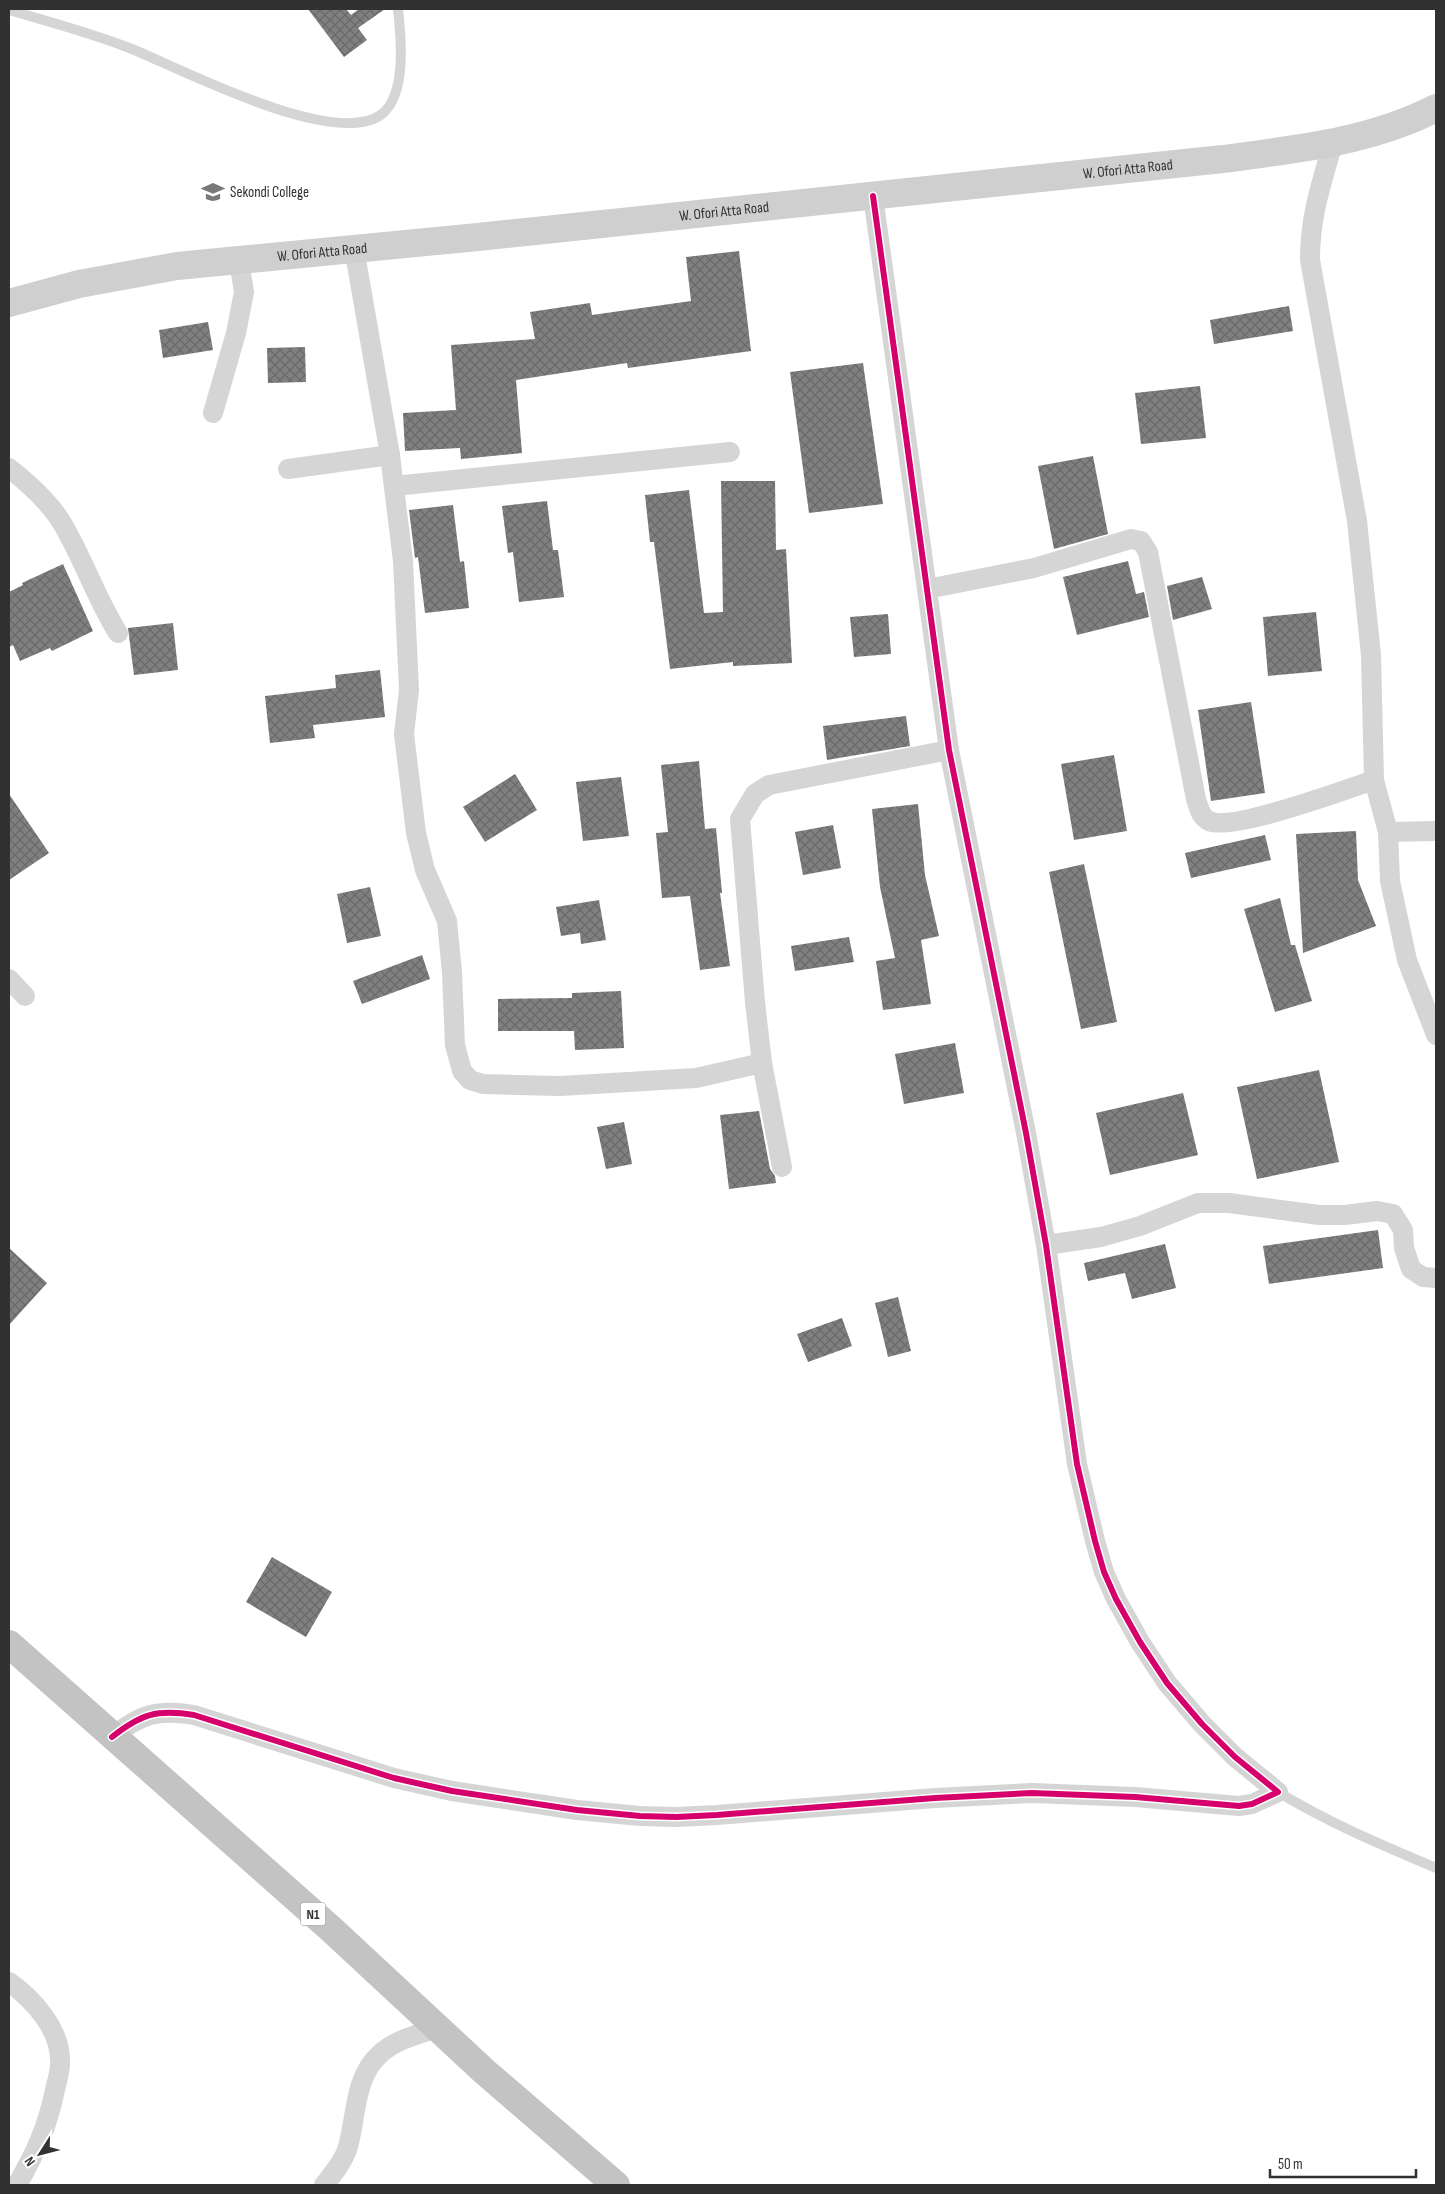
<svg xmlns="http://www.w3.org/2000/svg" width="1445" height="2194" viewBox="0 0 1445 2194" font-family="'Sofia Sans Condensed',sans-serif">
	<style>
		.building { fill: url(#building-cross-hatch) }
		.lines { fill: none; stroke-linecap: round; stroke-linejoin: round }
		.lane { stroke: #d5d5d5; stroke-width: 10 }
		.street { stroke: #d5d5d5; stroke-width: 20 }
		.secondary { stroke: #cfcfcf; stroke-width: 28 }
		.highway { stroke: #c3c3c3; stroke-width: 28 }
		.cycleway-casing { stroke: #fff; stroke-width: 9 }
		.cycleway { stroke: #d6006c; stroke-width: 6 }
		.labels { text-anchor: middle; stroke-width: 5; stroke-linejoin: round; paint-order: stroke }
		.shield { fill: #fff; stroke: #6f6f6f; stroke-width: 1 }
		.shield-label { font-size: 14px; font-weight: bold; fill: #313131 }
		.street-label { font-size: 15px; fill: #313131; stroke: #fff }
		.poi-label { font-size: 15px; fill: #313131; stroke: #fff; text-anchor: start }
	</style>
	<defs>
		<pattern id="building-cross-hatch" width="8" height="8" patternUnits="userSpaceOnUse" patternTransform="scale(1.25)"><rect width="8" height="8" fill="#808080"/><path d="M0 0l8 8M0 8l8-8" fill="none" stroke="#696969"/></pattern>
	</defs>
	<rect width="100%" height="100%" fill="#fff"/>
	<!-- building -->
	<g class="building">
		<path d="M 308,9 L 346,9 L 351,15 L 359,9 L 385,9 L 358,28 L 367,40 L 344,57 Z"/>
		<path d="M 739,251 L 751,351 L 628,368 L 627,363 L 516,380 L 522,453 L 461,459 L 460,448 L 405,451 L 403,413 L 456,410 L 451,345 L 535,339 L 530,312 L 590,303 L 592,315 L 691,301 L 686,257 Z"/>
		<path d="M 1289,306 L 1293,331 L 1214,344 L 1210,320 Z"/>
		<path d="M 208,322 L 213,350 L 163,358 L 159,330 Z"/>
		<path d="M 305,347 L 306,382 L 268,383 L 267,348 Z"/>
		<path d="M 863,363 L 883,504 L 809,513 L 790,372 Z"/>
		<path d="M 1200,386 L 1206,438 L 1141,444 L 1135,393 Z"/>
		<path d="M 1093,456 L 1108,534 L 1054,549 L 1038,466 Z"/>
		<path d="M 721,481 L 775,481 L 776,550 L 786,549 L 792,663 L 733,666 L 733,662 L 670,669 L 654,542 L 650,542 L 645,495 L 689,490 L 704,613 L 723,612 Z"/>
		<path d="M 547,501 L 553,550 L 558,550 L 564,597 L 519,602 L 513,552 L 508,553 L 502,506 Z"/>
		<path d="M 453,505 L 460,562 L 464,561 L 469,608 L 425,613 L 418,557 L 415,558 L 409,510 Z"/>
		<path d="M 1128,561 L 1136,594 L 1144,592 L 1149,617 L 1077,635 L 1063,577 Z"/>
		<path d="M 63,564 L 93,631 L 52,651 L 50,648 L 20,661 L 13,645 L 9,647 L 9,592 L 23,585 L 22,583 Z"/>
		<path d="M 1202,577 L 1212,609 L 1173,620 L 1167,586 Z"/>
		<path d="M 1316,612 L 1322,671 L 1268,676 L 1263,617 Z"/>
		<path d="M 888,614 L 891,654 L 854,657 L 850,617 Z"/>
		<path d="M 173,623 L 178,670 L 134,675 L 128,628 Z"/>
		<path d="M 380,670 L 385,717 L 313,725 L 315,738 L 270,743 L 265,696 L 336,688 L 335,675 Z"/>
		<path d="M 1251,702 L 1265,793 L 1211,801 L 1198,710 Z"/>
		<path d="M 906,716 L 910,746 L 827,760 L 823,726 Z"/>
		<path d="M 1114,755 L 1127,831 L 1074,840 L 1061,764 Z"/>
		<path d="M 699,761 L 705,829 L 716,828 L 722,893 L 720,893 L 730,966 L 700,970 L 690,896 L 662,898 L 656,833 L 668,832 L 661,765 Z"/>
		<path d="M 515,774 L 537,810 L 485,842 L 463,807 Z"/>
		<path d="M 621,777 L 629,836 L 583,841 L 576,782 Z"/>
		<path d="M 9,794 L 49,853 L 9,880 Z"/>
		<path d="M 918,804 L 925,875 L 939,936 L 921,940 L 931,1004 L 883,1010 L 876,961 L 895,958 L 880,887 L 872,809 Z"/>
		<path d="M 833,825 L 841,868 L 803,875 L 795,832 Z"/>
		<path d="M 1356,831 L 1358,880 L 1376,926 L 1303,953 L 1296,834 Z"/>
		<path d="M 1265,835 L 1271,860 L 1191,878 L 1185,853 Z"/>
		<path d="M 1084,864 L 1117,1022 L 1081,1029 L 1049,872 Z"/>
		<path d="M 370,887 L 381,936 L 347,943 L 337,894 Z"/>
		<path d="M 1280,898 L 1291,945 L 1295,945 L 1312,1001 L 1275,1012 L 1244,909 Z"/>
		<path d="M 599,900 L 606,940 L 581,944 L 580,933 L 561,936 L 556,907 Z"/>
		<path d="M 849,937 L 854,962 L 795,971 L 791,946 Z"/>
		<path d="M 422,955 L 430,979 L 362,1004 L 353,981 Z"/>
		<path d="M 621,991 L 624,1048 L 575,1050 L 574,1031 L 498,1031 L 498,999 L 572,998 L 572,993 Z"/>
		<path d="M 955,1043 L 964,1093 L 904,1104 L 895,1054 Z"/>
		<path d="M 1319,1070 L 1339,1162 L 1257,1179 L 1237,1087 Z"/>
		<path d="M 1183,1093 L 1198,1155 L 1110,1175 L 1096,1113 Z"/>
		<path d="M 759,1111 L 770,1169 L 775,1176 L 776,1183 L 729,1189 L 720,1115 Z"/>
		<path d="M 624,1122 L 632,1164 L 606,1169 L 597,1127 Z"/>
		<path d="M 1378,1230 L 1383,1268 L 1269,1284 L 1263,1246 Z"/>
		<path d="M 1165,1244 L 1176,1288 L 1132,1299 L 1125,1273 L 1088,1281 L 1084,1263 Z"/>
		<path d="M 9,1248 L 47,1283 L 9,1325 Z"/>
		<path d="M 898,1297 L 911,1351 L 888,1357 L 875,1303 Z"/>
		<path d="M 842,1318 L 852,1346 L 808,1362 L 797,1334 Z"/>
		<path d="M 272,1557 L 332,1592 L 306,1637 L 246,1602 Z"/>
	</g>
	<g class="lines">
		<!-- lane -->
		<g class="lane">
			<path d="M 9,10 C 50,22 92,33 132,49 C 181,69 336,150 382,114 C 407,94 401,37 398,9"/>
			<path d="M 1278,1792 C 1329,1823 1382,1845 1436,1868"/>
		</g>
		<!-- street -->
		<g class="street">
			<path d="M 1333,143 C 1321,185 1310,216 1310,260 L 1357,521 L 1371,655 L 1374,780 L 1388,832 L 1390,881 L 1407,960 L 1436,1035"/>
			<path d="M 354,248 L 390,455 L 403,561 L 409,690 L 404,734 L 416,833 L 425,870 L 447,921 L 452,972 L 455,1045 L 462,1071 L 470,1080 L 483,1084 L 560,1086 L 696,1078 L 762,1063"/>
			<path d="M 213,413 L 236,333 L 244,292 L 239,260"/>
			<path d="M 9,468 C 28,483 49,501 62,523 C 83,558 96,598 118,633"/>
			<path d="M 288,469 L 390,455"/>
			<path d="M 394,486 L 730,452"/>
			<path d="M 927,589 L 1034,568 L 1131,539 L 1141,541 L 1148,552 L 1196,799 C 1199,807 1200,817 1209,821 C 1231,832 1347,789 1374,780"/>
			<path d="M 1388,832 L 1436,831"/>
			<path d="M 9,979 L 25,996"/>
			<path d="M 782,1167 L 762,1063 L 755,1002 L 740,819 L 755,794 L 769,785 L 949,750"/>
			<path d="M 1046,1245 L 1101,1237 L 1140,1226 L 1198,1203 L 1229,1203 L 1319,1215 L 1345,1215 L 1377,1211 L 1393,1214 L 1403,1230 L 1404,1248 L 1411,1269 L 1423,1277 L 1436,1278"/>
			<path d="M 112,1737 C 141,1714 157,1709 194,1715 L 394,1778 L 452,1791 L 577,1810 L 640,1816 L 676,1817 L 717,1815 L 935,1798 L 1032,1793 L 1135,1797 L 1239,1806 L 1252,1804 L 1278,1792 L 1235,1757 L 1202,1724 L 1167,1683 L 1140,1642 L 1116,1599 L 1104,1572 L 1095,1541 L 1077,1464 L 1046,1245 L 1026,1133 L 949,750 L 873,196"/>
			<path d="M 9,1982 C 33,1999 60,2029 60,2060 C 61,2070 57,2080 55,2090 C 47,2128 36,2152 17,2185"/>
			<path d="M 324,2185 C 333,2174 342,2163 347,2150 C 357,2118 353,2078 380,2054 C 395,2040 417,2035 436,2028"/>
		</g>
		<!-- secondary -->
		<path class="secondary" id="s1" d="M 9,303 L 79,284 L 177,266 L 468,238 L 1223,159 C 1296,149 1370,142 1436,108"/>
		<!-- highway -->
		<path class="highway" d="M 9,1644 L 331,1929 L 485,2072 L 616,2185"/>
		<defs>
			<path id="cycleway" d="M 112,1737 C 141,1714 157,1709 194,1715 L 394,1778 L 452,1791 L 577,1810 L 640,1816 L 676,1817 L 717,1815 L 935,1798 L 1032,1793 L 1135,1797 L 1239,1806 L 1252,1804 L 1278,1792 L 1235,1757 L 1202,1724 L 1167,1683 L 1140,1642 L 1116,1599 L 1104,1572 L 1095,1541 L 1077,1464 L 1046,1245 L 1026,1133 L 949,750 L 873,196"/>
		</defs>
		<!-- cycleway casing -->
		<use href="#cycleway" class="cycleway-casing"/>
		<!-- cycleway -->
		<use href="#cycleway" class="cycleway"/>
	</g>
	<!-- icons -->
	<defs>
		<symbol id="school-bare" viewBox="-9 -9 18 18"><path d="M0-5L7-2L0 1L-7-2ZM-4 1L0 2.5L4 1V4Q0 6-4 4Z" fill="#797979" stroke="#fff" stroke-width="2.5" paint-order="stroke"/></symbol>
	</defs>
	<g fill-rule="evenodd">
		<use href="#school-bare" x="197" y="176" width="32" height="32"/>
	</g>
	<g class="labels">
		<!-- shield labels -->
		<rect class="shield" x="300.5" y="1902.5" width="25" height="23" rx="4"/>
		<g class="shield-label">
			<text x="313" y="1919">N1</text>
		</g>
		<!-- street labels -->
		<g class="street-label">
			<text dy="5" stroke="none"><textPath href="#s1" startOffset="1128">W. Ofori Atta Road</textPath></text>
			<text dy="5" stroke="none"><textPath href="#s1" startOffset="722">W. Ofori Atta Road</textPath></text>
			<text dy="5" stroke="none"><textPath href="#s1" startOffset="318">W. Ofori Atta Road</textPath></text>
		</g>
		<!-- poi labels -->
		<g class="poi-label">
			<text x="230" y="197">Sekondi College</text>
		</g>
	</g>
	<!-- border -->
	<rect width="1445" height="2194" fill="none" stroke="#313131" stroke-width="20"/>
	<!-- north arrow -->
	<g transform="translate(40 2154) rotate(234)" stroke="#ffffff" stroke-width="4" paint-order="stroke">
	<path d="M0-4L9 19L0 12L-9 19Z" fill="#313131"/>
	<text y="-8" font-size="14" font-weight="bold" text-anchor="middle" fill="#313131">N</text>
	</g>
	<!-- scale -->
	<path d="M1270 2169v8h146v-8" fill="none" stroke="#313131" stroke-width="2.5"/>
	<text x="1278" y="2169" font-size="15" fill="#313131" stroke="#ffffff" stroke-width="4" paint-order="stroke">50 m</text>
</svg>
